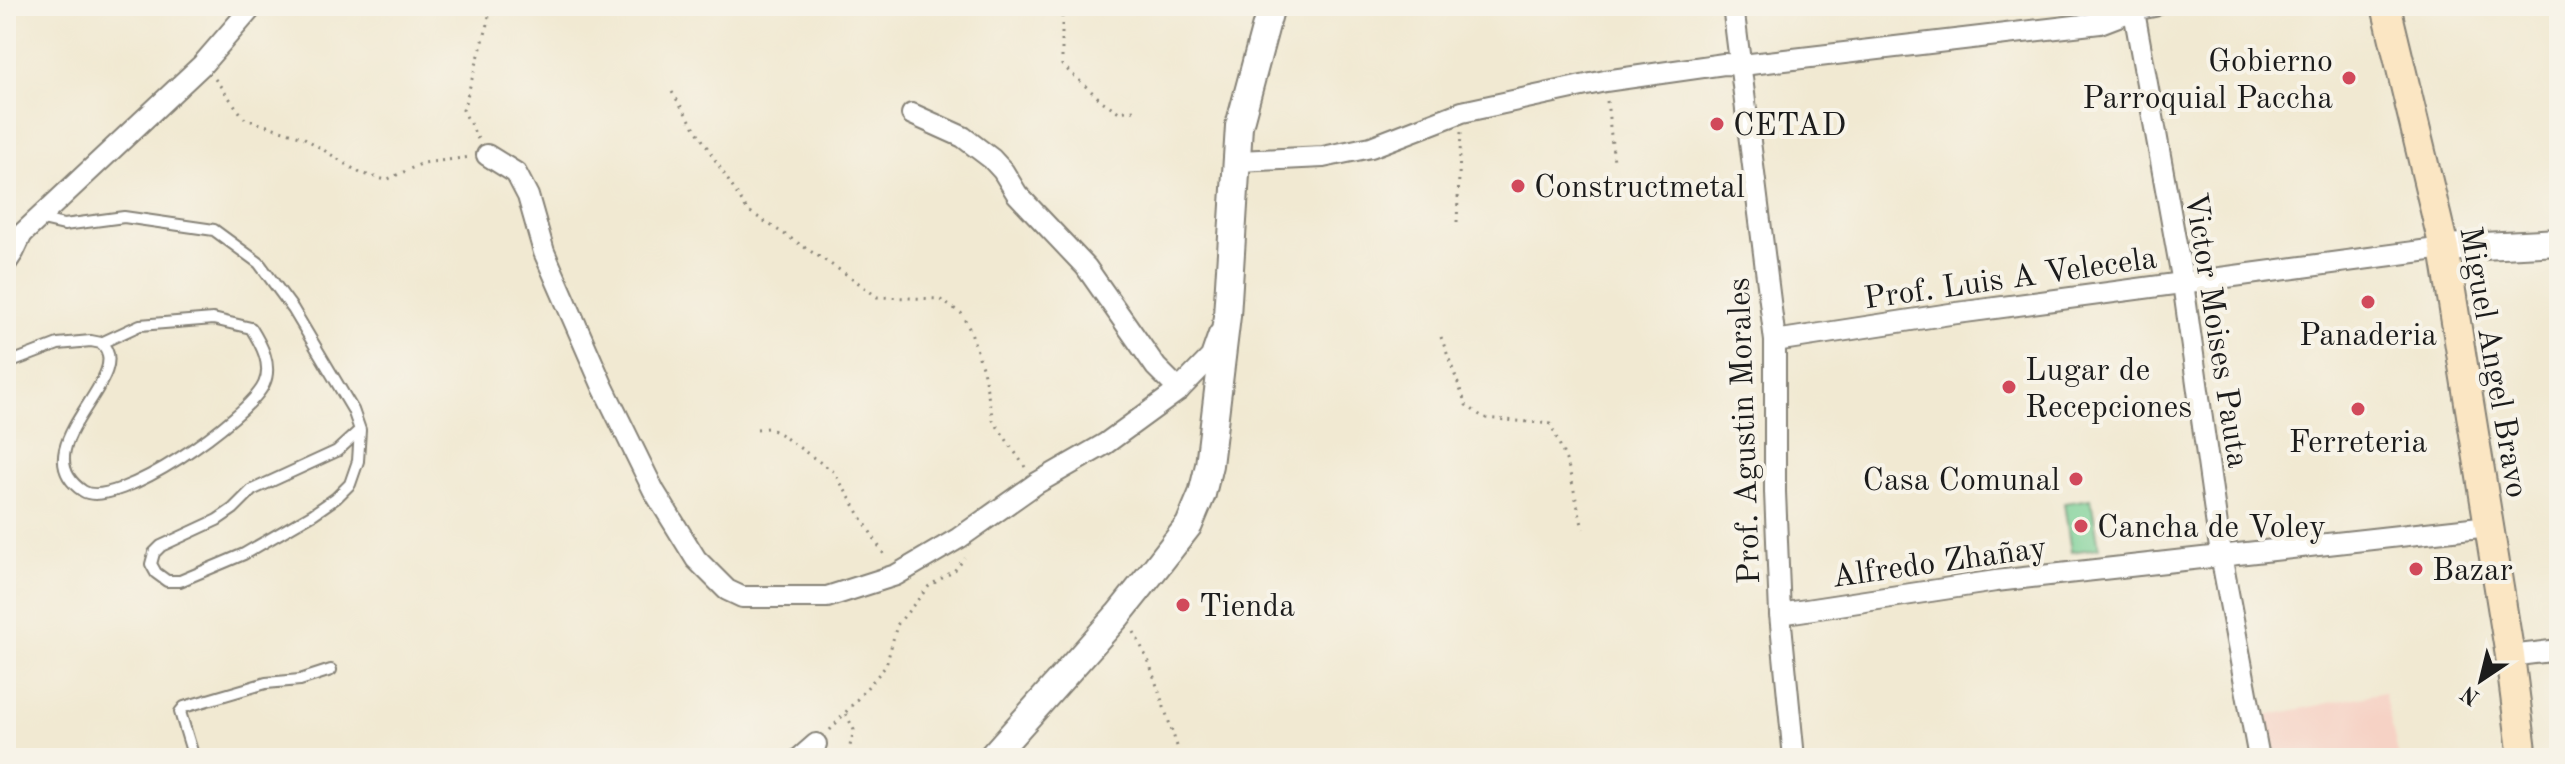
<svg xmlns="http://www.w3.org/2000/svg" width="2565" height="764" viewBox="0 0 2565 764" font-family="'Old Standard TT',serif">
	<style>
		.built { fill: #f6d2c5 }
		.green { fill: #78cf94; stroke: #4a7658; stroke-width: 2 }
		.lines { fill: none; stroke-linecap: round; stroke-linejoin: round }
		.service-casing { stroke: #868277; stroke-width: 14 }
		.minor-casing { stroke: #868277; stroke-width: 24 }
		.tertiary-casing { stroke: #868277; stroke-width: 30 }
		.secondary-casing { stroke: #868277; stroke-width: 32 }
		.path { stroke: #868277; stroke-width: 3; stroke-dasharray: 2 6; stroke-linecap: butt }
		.service { stroke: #fff; stroke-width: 10 }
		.minor { stroke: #fff; stroke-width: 20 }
		.tertiary { stroke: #fff; stroke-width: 26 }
		.secondary { stroke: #fbe6c3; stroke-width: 28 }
		.poi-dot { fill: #d1495b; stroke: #f7f3e8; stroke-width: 3 }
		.labels { text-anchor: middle; stroke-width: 8; stroke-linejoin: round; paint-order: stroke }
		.poi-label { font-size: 32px; fill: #1c1c1c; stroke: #f7f3e8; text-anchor: start }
		.street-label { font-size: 32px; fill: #1c1c1c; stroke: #f7f3e8 }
	</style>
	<rect width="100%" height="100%" fill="#f7f3e8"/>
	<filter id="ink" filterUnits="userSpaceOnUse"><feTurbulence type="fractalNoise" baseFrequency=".0125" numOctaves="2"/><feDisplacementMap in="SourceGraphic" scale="16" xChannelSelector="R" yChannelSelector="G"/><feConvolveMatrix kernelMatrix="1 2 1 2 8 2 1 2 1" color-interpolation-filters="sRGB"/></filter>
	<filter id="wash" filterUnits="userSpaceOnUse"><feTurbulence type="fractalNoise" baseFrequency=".006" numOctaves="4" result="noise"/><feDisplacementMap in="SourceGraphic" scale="32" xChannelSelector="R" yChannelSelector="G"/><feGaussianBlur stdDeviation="1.8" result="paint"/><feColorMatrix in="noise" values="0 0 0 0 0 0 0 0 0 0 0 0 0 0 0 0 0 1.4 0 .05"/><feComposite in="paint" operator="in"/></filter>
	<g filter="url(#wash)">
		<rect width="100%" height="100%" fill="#f1e9d2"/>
		<!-- built -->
		<path class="built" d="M 2384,692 L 2399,758 L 2274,758 L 2265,716 Z"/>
		<!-- green -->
		<path class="green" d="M 2091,499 L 2099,548 L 2071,552 L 2064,503 Z"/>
	</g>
	<g filter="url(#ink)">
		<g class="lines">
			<defs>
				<g id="service">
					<path d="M 38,219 L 64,225 L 124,217 L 214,230 L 259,263 L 293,309 L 353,410 L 360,430 L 358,461 L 350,484 L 336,498 L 313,514 L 244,554 L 180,581 L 167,581 L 156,573 L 151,564 L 154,553 L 161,546 L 217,520 L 233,509 L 252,490 L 337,451 L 360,430"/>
					<path d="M 6,272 L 18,254 L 26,237"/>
					<path d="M 6,364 L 58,344 L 91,341 L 101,343 L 140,325 L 213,319 L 251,328 C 261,344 273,365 264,384 C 249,417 115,512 83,491 C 19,448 139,376 101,343"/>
					<path d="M 194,758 L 180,712 L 184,707 L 266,683 L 300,680 L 331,670"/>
				</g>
				<g id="minor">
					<path d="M 1733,6 L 1775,341 L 1775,492 L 1780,614 L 1794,758"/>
					<path d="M 2133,6 L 2183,283 L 2221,555 L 2259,758"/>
					<path d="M 912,114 L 963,137 L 992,159 L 1003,171 L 1017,194 L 1086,267 L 1156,367 L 1179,390"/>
					<path d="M 487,155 L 516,173 L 528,196 L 544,252 L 603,387 L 654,491 L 696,559 L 727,590 L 742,597 L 827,597 L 896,575 L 959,538 L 1037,483 L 1105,444 L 1179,390 L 1211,357 L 1219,334"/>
					<path d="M 1238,161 L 1323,157 L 1371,147 L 1462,112 L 1605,81 L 1724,64 L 1742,65 L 2100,23 L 2134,10 L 2154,6"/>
					<path d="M 6,249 L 202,65 L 253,6"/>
					<path d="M 1775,341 L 1950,314 L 2444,248"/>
					<path d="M 1780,614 L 1996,581 L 2489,526"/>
					<path d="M 2510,656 L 2559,650"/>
					<path d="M 800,758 L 816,744"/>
				</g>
				<g id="tertiary">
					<path d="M 2444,248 L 2559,242"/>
					<path d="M 991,758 L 1118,615 L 1154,570 L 1189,525 L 1202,494 L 1209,465 L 1227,316 L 1239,126 L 1271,6"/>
				</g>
				<path id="secondary" d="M 2386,6 L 2444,248 L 2510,656 L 2523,758"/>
			</defs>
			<!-- service casing -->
			<use href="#service" class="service-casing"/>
			<!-- minor casing -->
			<use href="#minor" class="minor-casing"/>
			<!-- tertiary casing -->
			<use href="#tertiary" class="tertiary-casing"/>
			<!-- secondary casing -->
			<use href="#secondary" class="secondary-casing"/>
			<!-- path -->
			<g class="path">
				<path d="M 1062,8 L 1062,65 L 1102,101 L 1119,112 L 1134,110"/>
				<path d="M 215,79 L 245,119 L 303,137 L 360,173 L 386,180 L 423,163 L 470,157"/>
				<path d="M 672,92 L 747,210 L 852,278 L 877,297 L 939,299 L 961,313 L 971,332 L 983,370 L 993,420 L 1025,467"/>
				<path d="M 1607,101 L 1614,161"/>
				<path d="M 478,139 L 463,110 L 488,24 L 490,6"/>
				<path d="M 1457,222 L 1461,132"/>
				<path d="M 1441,337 L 1466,405 L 1484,418 L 1551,424 L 1568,465 L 1583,529"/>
				<path d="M 757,429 L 768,428 L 780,434 L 834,472 L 886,558"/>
				<path d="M 1134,632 L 1149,662 L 1181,758"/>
				<path d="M 846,714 L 854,730 L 847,758"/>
				<path d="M 830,730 L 886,666 L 897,625 L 929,586 L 954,571 L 965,558"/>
			</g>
			<!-- service -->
			<use href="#service" class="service"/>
			<!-- minor -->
			<use href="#minor" class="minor"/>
			<!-- tertiary -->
			<use href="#tertiary" class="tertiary"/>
			<!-- secondary -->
			<use href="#secondary" class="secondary"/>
		</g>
	</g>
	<!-- markers -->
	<g class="poi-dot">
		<circle cx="2349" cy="78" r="8"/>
		<circle cx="1717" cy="124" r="8"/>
		<circle cx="1518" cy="186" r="8"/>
		<circle cx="2368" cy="302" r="8"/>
		<circle cx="2009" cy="387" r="8"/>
		<circle cx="2358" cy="409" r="8"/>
		<circle cx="2076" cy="479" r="8"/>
		<circle cx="2081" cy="526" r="8"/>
		<circle cx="2416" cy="569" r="8"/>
		<circle cx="1183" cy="605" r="8"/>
	</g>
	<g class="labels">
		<!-- poi labels -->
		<g class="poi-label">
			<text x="2333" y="71" text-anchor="end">Gobierno<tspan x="2333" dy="37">Parroquial Paccha</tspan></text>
			<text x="1733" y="135">CETAD</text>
			<text x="1534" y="197">Constructmetal</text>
			<text x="2368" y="345" text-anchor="middle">Panaderia</text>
			<text x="2025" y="380">Lugar de<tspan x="2025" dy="37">Recepciones</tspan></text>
			<text x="2358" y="452" text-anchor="middle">Ferreteria</text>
			<text x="2060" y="490" text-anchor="end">Casa Comunal</text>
			<text x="2097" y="537">Cancha de Voley</text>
			<text x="2432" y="580">Bazar</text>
			<text x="1199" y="616">Tienda</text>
		</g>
		<!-- street labels -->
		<g class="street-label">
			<text transform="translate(2010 277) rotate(-8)" y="11">Prof. Luis A Velecela</text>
			<text transform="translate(2218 330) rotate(81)" y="11">Victor Moises Pauta</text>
			<text transform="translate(2495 362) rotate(80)" y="11">Miguel Angel Bravo</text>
			<text transform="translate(1743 431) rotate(-92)" y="11">Prof. Agustin Morales</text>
			<text transform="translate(1939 561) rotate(-8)" y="11">Alfredo Zhañay</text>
		</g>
	</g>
	<!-- margin -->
	<rect width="2565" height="764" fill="none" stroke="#f7f3e8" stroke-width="32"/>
	<!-- north arrow -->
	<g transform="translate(2481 680) rotate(215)" stroke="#f7f3e8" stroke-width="6" paint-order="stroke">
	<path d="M0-6L14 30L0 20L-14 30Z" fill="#1c1c1c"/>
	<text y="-12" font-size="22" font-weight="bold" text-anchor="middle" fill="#1c1c1c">N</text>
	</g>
</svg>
